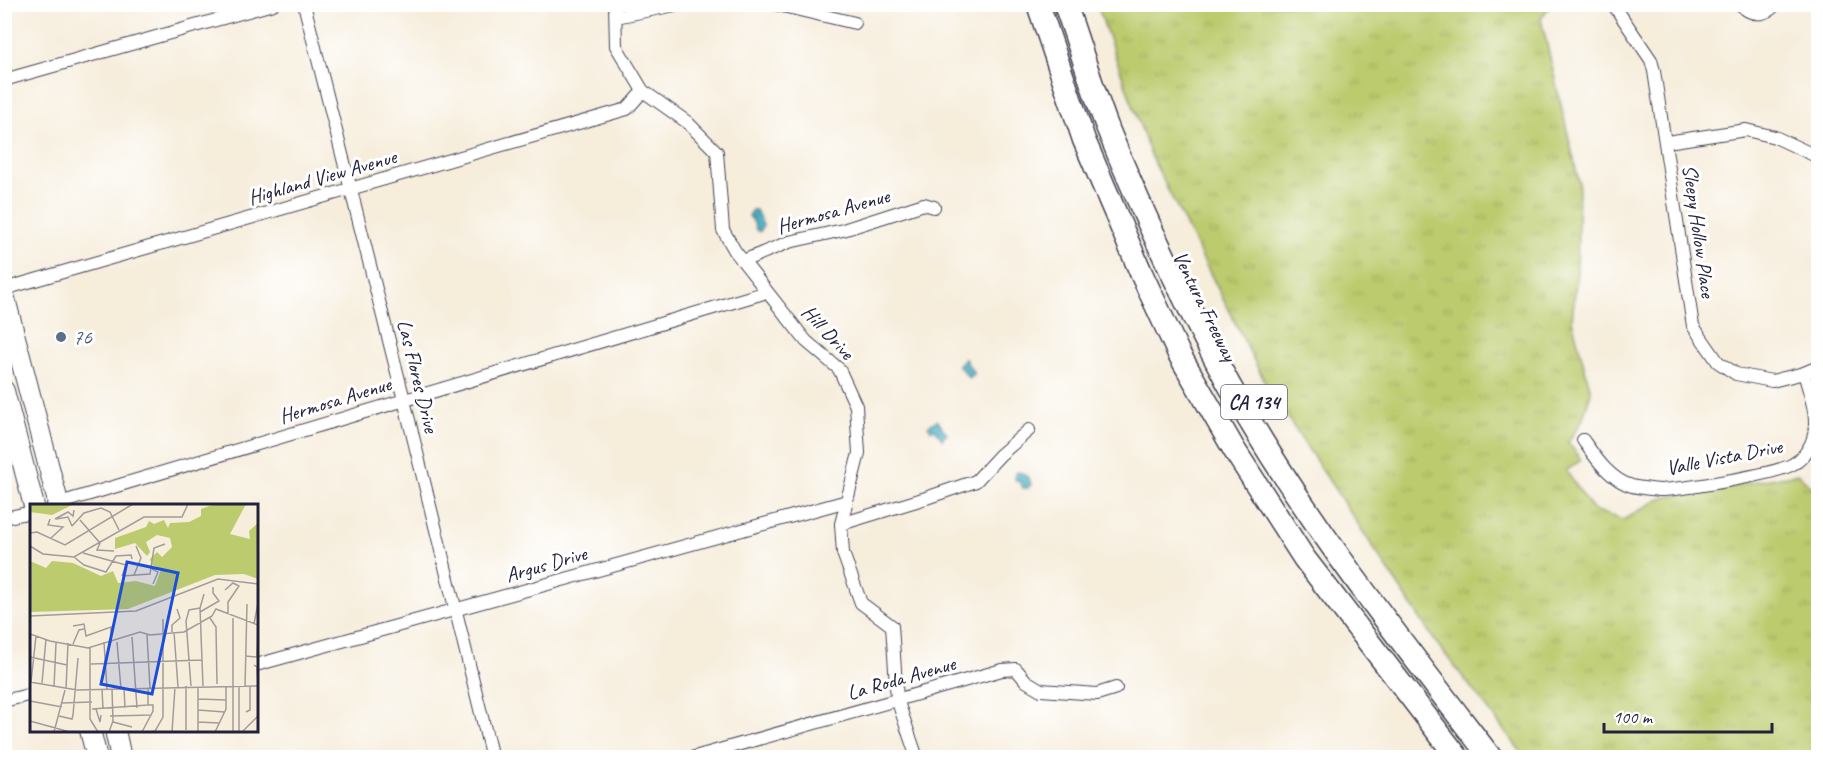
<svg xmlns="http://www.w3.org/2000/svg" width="1823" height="762" viewBox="0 0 1823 762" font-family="Caveat,sans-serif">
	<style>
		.grass { fill: url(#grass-tufts); stroke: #6f7654; stroke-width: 1.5 }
		.water { fill: url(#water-ripples); stroke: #32677e; stroke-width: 1.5 }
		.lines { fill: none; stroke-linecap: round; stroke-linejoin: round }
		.street-casing { stroke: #424053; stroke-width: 14 }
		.primary-casing { stroke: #424053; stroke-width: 22 }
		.highway-casing { stroke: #424053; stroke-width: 25 }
		.street { stroke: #fff; stroke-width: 12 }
		.primary { stroke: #fff; stroke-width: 20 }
		.highway { stroke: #fff; stroke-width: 22 }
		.service-dot { fill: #5c6f8a; stroke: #fff; stroke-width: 2 }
		.labels { text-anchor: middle; stroke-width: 6; stroke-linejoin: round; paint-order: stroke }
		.shield { fill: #fff; stroke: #646476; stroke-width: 1.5 }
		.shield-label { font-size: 20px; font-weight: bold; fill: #22223b }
		.street-label { font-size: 21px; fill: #22223b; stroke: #fff }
		.service-label { font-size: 21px; fill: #4e5e75; stroke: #fff; text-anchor: start }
		.inset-road { fill: none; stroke: #a19c9b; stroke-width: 1.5 }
		.view { fill: #1d4ed8; fill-opacity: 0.15; stroke: #1d4ed8; stroke-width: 3 }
		.inset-edge { fill: none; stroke: #22223b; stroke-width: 3 }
	</style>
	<defs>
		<pattern id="grass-tufts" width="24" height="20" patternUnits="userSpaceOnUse" patternTransform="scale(1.5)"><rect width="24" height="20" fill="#bccb6d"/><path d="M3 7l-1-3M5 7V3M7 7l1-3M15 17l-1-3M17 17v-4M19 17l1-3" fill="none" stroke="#a1ae5f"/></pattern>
		<pattern id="water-ripples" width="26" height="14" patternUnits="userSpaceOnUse" patternTransform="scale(1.5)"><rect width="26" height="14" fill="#41acc0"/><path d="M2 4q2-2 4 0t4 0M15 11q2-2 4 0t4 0" fill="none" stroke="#368c9d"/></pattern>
	</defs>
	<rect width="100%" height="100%" fill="#fff"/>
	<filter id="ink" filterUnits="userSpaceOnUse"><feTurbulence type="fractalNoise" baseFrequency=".0167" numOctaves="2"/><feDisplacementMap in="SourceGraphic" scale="12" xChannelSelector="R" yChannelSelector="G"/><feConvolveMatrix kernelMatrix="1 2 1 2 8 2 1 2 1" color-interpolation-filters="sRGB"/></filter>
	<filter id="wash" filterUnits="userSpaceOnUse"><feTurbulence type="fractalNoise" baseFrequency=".008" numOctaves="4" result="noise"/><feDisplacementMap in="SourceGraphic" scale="24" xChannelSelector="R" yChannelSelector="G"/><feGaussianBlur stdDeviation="1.35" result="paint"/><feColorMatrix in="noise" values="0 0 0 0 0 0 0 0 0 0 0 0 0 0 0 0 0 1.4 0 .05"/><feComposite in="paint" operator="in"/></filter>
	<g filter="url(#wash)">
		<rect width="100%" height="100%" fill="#f6eddb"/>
		<!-- grass -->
		<path class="grass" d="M 1097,5 L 1550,5 L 1541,19 L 1579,182 L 1577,273 L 1572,320 L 1591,392 L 1582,421 L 1568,442 L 1581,460 L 1566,471 L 1593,510 L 1623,520 L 1661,498 L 1798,474 L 1818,493 L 1818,757 L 1525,757 L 1435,641 L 1268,388 L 1151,156 Z"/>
		<!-- water -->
		<g class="water">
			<path d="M 752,210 L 756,210 L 763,225 L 760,232 L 756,230 L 754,223 L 749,216 Z"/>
			<path d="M 965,359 L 974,374 L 969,378 L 958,365 Z"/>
			<path d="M 937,420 L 947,434 L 942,439 L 935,429 L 931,430 L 928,426 Z"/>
			<path d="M 1018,472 C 1025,473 1029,477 1031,484 L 1028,488 L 1023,488 L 1020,482 L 1015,479 L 1015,473 Z"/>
		</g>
	</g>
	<g filter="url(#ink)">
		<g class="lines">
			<defs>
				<g id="street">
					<path d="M 304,4 L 404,400 L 492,758"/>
					<path d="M 615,4 L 616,46 L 643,91 L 687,122 L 717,152 L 723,230 L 735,251 L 806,341 L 839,369 L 856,406 L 859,453 L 841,524 L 843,553 L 861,603 L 892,626 L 897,699 L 917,758"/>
					<path d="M 774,4 L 855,23"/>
					<path d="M 1613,4 L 1651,60 L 1654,71 L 1693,326 L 1718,362 L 1736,374 L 1772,381 L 1804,373 L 1818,367"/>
					<path d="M 1740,4 C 1750,16 1765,17 1776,4"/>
					<path d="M 616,17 L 680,4"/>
					<path d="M 4,80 L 273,4"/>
					<path d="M 1667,142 L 1746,130 L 1775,137 L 1818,157"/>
					<path d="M 743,261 L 789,242 L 843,230 L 924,204 L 934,207"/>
					<path d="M 4,289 L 627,109 L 643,91"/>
					<path d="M 1583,440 C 1595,457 1610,480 1632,486 C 1640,488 1651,489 1659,490 C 1679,490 1778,474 1793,464 C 1801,460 1807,452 1811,444 C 1821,421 1810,395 1804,373"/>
					<path d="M 53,505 L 767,292"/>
					<path d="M 4,518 L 32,512"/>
					<path d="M 841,524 L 926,498 L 976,481 L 1000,455 L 1029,430"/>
					<path d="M 256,665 L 847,501"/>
					<path d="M 4,701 L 32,694"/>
					<path d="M 691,758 L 1002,670 L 1016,669 L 1026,681 L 1041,690 L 1097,694 L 1116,688"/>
				</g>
				<g id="primary">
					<path d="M 4,295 L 59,506"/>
					<path d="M 4,391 L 34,506"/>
					<path d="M 90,730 L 97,758"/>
					<path d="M 115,730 L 121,758"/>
				</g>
				<g id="highway">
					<path d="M 1038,4 L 1084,140 L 1142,275 L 1179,354 L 1235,451 L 1304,558 L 1458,758"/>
					<path d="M 1065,4 C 1080,46 1092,88 1108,129 C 1143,215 1184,301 1228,383 C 1302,516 1398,637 1491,758"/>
				</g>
			</defs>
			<!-- street casing -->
			<use href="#street" class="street-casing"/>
			<!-- primary casing -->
			<use href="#primary" class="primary-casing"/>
			<!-- highway casing -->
			<use href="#highway" class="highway-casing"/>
			<!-- street -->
			<use href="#street" class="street"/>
			<!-- primary -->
			<use href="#primary" class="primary"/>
			<!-- highway -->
			<use href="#highway" class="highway"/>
		</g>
	</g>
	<!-- markers -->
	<circle class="service-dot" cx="61" cy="337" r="6"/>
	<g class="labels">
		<!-- shield labels -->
		<rect class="shield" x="1221" y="385" width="66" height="34" rx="4.5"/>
		<g class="shield-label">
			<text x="1254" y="409">CA 134</text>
		</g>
		<!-- street labels -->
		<g class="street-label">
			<text transform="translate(322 177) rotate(-16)" y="7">Highland View Avenue</text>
			<text transform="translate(833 211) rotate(-16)" y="7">Hermosa Avenue</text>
			<text transform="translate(1699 231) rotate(82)" y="7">Sleepy Hollow Place</text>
			<text transform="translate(1205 306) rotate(64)" y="7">Ventura Freeway</text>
			<text transform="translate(828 332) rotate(47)" y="7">Hill Drive</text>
			<text transform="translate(418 376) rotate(76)" y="7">Las Flores Drive</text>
			<text transform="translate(335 400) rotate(-17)" y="7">Hermosa Avenue</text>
			<text transform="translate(1724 457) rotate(-11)" y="7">Valle Vista Drive</text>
			<text transform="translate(546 564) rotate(-16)" y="7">Argus Drive</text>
			<text transform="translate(901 678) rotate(-16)" y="7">La Roda Avenue</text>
		</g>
		<!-- service labels -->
		<g class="service-label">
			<text x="73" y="344">76</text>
		</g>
	</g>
	<!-- overview -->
	<g transform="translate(30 504)">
		<rect width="228" height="228" fill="#f6eddb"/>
		<path d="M 0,0 L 44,0 L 22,11 L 0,8 ZM 185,0 L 216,0 L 200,30 L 220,35 L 219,27 L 228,19 L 228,75 L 214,70 L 185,71 L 98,105 L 0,108 L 0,57 L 16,64 L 22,57 L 43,59 L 71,72 L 83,67 L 88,79 L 106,77 L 125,82 L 131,65 L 122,61 L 120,55 L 127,48 L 132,53 L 142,43 L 140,34 L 127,31 L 116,38 L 120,48 L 117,52 L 105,39 L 85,45 L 85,34 L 116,23 L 119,17 L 124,20 L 134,16 L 138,24 L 140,19 L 159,18 L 171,12 L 171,5 Z" fill="#bccb6d"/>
		<path class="inset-road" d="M 20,15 L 18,21 L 33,23 L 21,34M 25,15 L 38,8 L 43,12 L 44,6M 26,15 L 38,13 L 42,22M 50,16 L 70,39 L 67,46 L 84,47M 42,22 L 54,9 L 71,4 L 80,8 L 89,26M 0,29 L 7,28 L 35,41 L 103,0M 0,42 L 13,50 L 44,53 L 114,13 L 152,13 L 158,0M 53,49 L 96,61 L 92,72M 44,53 L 54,61 L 76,68 L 86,52 L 101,51 L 102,55M 122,65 L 128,68 L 123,80M 104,71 L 111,54 L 106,42M 92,72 L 120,70 L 124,44 L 135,40M 195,86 L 203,79 L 209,82 L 198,98 L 198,111M 170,108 L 189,97 L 183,89 L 183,83M 0,112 L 106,107 L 188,75 L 228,80M 180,114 L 186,123 L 187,180M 203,114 L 203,228M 224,120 L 228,99M 43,122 L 54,120 L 56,132 L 81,123 L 81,139M 0,126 L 0,130 L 20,137 L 58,144 L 110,128 L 120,131 L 154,128 L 182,112 L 186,105 L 228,121M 142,128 L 142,121 L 150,114 L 147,105M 144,128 L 148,183M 117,131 L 120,184M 102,133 L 107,204M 74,138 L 77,185M 87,138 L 91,185M 43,140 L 49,126 L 54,125M 60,143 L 60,215 L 68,228M 215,152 L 227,153 L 228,124M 0,153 L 37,161M 61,160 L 172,156M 224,161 L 227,163 L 228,181M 0,178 L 47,186 L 228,182M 1,178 L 6,132M 12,179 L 16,135M 161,182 L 156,117 L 159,106 L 170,104M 173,182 L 170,104 L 174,90M 24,183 L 26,139M 168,183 L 168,228M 215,183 L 217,100M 94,184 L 95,204M 36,185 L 38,139M 72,185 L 73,205M 168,195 L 196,196M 0,197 L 32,203M 31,199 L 62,198M 62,205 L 118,201M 66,205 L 70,218 L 71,211M 168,206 L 194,208M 216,208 L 220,206 L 220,183M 29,212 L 42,215 L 43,211 L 48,154M 80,212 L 122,211M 0,217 L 40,228M 83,218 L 102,223M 168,218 L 189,219M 156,226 L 156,182M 24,228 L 35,186M 79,228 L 83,217 L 82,185M 112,228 L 123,207 L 123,201 L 118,201 L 118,185M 120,228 L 125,227 L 133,213 L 133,115M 142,228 L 145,183M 185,228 L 196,205 L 196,183M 209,228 L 209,183M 212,228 L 228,212"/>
		<path class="view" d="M 97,58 L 148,69 L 122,190 L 71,180 Z"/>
		<rect width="228" height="228" class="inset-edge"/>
	</g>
	<!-- margin -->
	<rect width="1823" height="762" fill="none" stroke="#fff" stroke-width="24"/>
	<!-- scale -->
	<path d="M1604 723v9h168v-9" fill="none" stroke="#22223b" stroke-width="3"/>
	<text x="1613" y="723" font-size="18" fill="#22223b" stroke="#ffffff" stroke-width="4.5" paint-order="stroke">100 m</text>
</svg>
